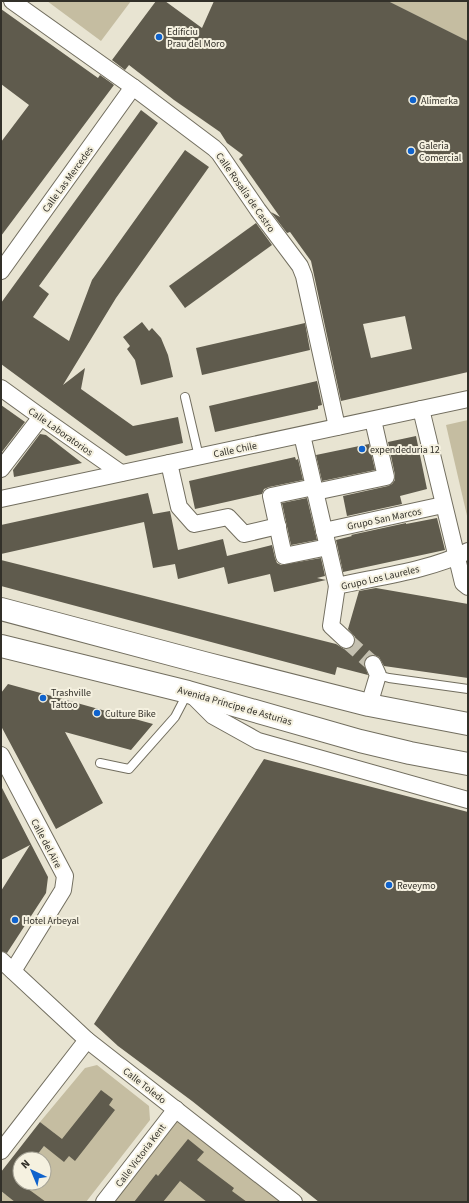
<svg xmlns="http://www.w3.org/2000/svg" width="469" height="1203" viewBox="0 0 469 1203" font-family="'Source Sans 3',sans-serif">
	<style>
		.green { fill: #c5bda1 }
		.building { fill: #5f5b4d; fill-rule: evenodd }
		.lines { fill: none; stroke-linecap: round; stroke-linejoin: round }
		.street-tunnel { stroke: #c4c0b0; stroke-width: 16; stroke-dasharray: 16 8; stroke-linecap: butt }
		.lane-casing { stroke: #726e5f; stroke-width: 10 }
		.street-casing { stroke: #726e5f; stroke-width: 18 }
		.highway-casing { stroke: #726e5f; stroke-width: 24 }
		.lane { stroke: #fff; stroke-width: 8 }
		.street { stroke: #fff; stroke-width: 16 }
		.highway { stroke: #fff; stroke-width: 22 }
		.poi-dot { fill: #0f62cc; stroke: #f5f1e0; stroke-width: 1.5 }
		.labels { text-anchor: middle; stroke-width: 4; stroke-linejoin: round; paint-order: stroke }
		.poi-label { font-size: 10px; fill: #323029; stroke: #f5f1e0; text-anchor: start }
		.street-label { font-size: 10px; fill: #323029; stroke: #f5f1e0 }
	</style>
	<rect width="100%" height="100%" fill="#e8e4d2"/>
	<!-- green -->
	<g class="green">
		<path d="M 47,1 L 131,1 L 101,41 Z"/>
		<path d="M 388,1 L 468,1 L 468,41 Z"/>
		<path d="M 468,420 L 468,520 L 446,425 Z"/>
		<path d="M 97,1065 L 149,1106 L 150,1120 L 86,1202 L 1,1202 L 1,1191 L 6,1195 L 20,1177 L 20,1183 L 44,1183 L 44,1159 L 34,1159 L 54,1133 L 40,1122 L 85,1068 Z"/>
		<path d="M 176,1109 L 294,1202 L 104,1202 Z"/>
	</g>
	<!-- building -->
	<g class="building">
		<path d="M 156,1 L 165,1 L 202,28 L 214,1 L 388,1 L 468,41 L 468,372 L 341,401 L 311,261 L 290,232 L 287,233 L 271,212 L 280,217 L 239,159 L 243,155 L 227,143 L 220,132 L 174,100 L 129,65 L 125,70 L 112,60 ZM 405,316 L 412,349 L 371,358 L 363,324 Z"/>
		<path d="M 1,9 L 98,78 L 100,75 L 114,85 L 1,236 L 1,142 L 29,105 L 1,84 Z"/>
		<path d="M 141,110 L 158,123 L 39,286 L 49,294 L 33,317 L 69,341 L 92,280 L 185,150 L 209,167 L 116,298 L 63,385 L 85,368 L 81,389 L 133,426 L 178,417 L 183,443 L 126,456 L 1,364 L 1,303 Z"/>
		<path d="M 256,223 L 272,245 L 185,308 L 169,286 Z"/>
		<path d="M 142,322 L 149,331 L 152,328 L 161,338 L 168,355 L 173,377 L 141,385 L 135,360 L 127,349 L 130,346 L 123,337 Z"/>
		<path d="M 305,323 L 310,350 L 202,375 L 196,348 Z"/>
		<path d="M 317,381 L 322,405 L 318,406 L 318,409 L 215,432 L 209,406 Z"/>
		<path d="M 1,405 L 25,422 L 1,453 Z"/>
		<path d="M 40,434 L 46,435 L 82,463 L 14,477 L 13,470 Z"/>
		<path d="M 416,436 L 427,489 L 400,496 L 402,504 L 347,516 L 343,496 L 388,486 L 392,484 L 395,480 L 395,475 L 388,442 Z"/>
		<path d="M 369,444 L 375,470 L 322,481 L 316,455 Z"/>
		<path d="M 295,457 L 296,460 L 298,459 L 303,480 L 269,487 L 264,489 L 262,494 L 195,509 L 189,481 Z"/>
		<path d="M 148,493 L 153,514 L 170,511 L 178,550 L 223,539 L 227,556 L 272,545 L 275,558 L 277,563 L 281,565 L 321,558 L 325,576 L 317,578 L 326,580 L 274,592 L 270,574 L 228,584 L 224,567 L 178,579 L 175,564 L 153,568 L 144,522 L 1,554 L 1,525 Z"/>
		<path d="M 307,498 L 317,540 L 291,545 L 282,503 Z"/>
		<path d="M 437,518 L 445,550 L 343,572 L 336,540 L 352,536 L 351,535 L 406,523 L 406,524 Z"/>
		<path d="M 1,560 L 336,644 L 344,649 L 349,649 L 353,647 L 355,643 L 355,637 L 348,629 L 359,591 L 376,588 L 468,604 L 468,678 L 384,666 L 379,657 L 374,655 L 369,655 L 366,658 L 364,663 L 368,675 L 337,667 L 335,675 L 1,586 Z"/>
		<path d="M 8,684 L 153,724 L 131,750 L 65,732 L 103,803 L 56,829 L 1,726 L 1,693 Z"/>
		<path d="M 264,759 L 468,812 L 468,1202 L 319,1202 L 192,1101 L 118,1046 L 94,1024 Z"/>
		<path d="M 1,786 L 48,877 L 46,893 L 7,953 L 1,951 L 1,891 L 30,845 L 1,860 Z"/>
		<path d="M 101,1090 L 113,1099 L 109,1105 L 115,1110 L 75,1161 L 69,1156 L 64,1162 L 44,1146 L 34,1159 L 20,1159 L 20,1183 L 46,1202 L 15,1202 L 1,1191 L 1,1172 L 40,1122 L 62,1139 Z"/>
		<path d="M 188,1139 L 204,1152 L 197,1160 L 234,1188 L 232,1191 L 247,1202 L 207,1202 L 180,1181 L 163,1202 L 134,1202 L 156,1174 L 158,1176 Z"/>
	</g>
	<g class="lines">
		<!-- street-tunnel -->
		<path class="street-tunnel" d="M 346,640 L 373,664"/>
		<defs>
			<g id="lane">
				<path d="M 185,397 L 199,457"/>
				<path d="M 378,675 L 389,678 L 468,689"/>
				<path d="M 100,763 L 129,769 L 175,717 L 188,692"/>
			</g>
			<g id="street">
				<path d="M 12,1 L 133,87 L 214,148 L 219,153 L 258,210 L 300,266 L 304,276 L 337,427"/>
				<path d="M 1,271 L 133,87"/>
				<path d="M 1,388 L 41,417 L 121,473"/>
				<path d="M 421,409 L 463,583 L 468,587"/>
				<path d="M 302,435 L 337,586"/>
				<path d="M 169,463 L 179,507 L 194,524 L 228,517 L 244,534 L 278,526"/>
				<path d="M 1,469 L 41,417"/>
				<path d="M 314,487 L 271,496 L 284,556 L 328,547"/>
				<path d="M 315,492 L 386,477 L 373,420"/>
				<path d="M 1,499 L 468,399"/>
				<path d="M 324,531 L 443,505"/>
				<path d="M 346,640 L 331,626 L 337,586 C 377,577 432,570 468,551"/>
				<path d="M 190,693 L 213,716 L 258,741 L 468,800"/>
				<path d="M 369,705 L 378,675 L 373,664"/>
				<path d="M 1,755 L 65,876 L 63,890 L 13,971"/>
				<path d="M 1,960 L 87,1040 L 294,1202"/>
				<path d="M 1,1151 L 87,1040"/>
				<path d="M 104,1202 L 176,1109"/>
			</g>
			<g id="highway">
				<path d="M 1,609 L 204,663 L 369,705 L 468,724"/>
				<path d="M 1,646 L 188,692 L 360,741 L 410,753 L 468,764"/>
			</g>
		</defs>
		<!-- lane casing -->
		<use href="#lane" class="lane-casing"/>
		<!-- street casing -->
		<use href="#street" class="street-casing"/>
		<!-- highway casing -->
		<use href="#highway" class="highway-casing"/>
		<!-- lane -->
		<use href="#lane" class="lane"/>
		<!-- street -->
		<use href="#street" class="street"/>
		<!-- highway -->
		<use href="#highway" class="highway"/>
	</g>
	<!-- markers -->
	<g class="poi-dot">
		<circle cx="159" cy="37" r="4"/>
		<circle cx="413" cy="100" r="4"/>
		<circle cx="411" cy="151" r="4"/>
		<circle cx="362" cy="449" r="4"/>
		<circle cx="43" cy="698" r="4"/>
		<circle cx="97" cy="713" r="4"/>
		<circle cx="389" cy="885" r="4"/>
		<circle cx="15" cy="920" r="4"/>
	</g>
	<g class="labels">
		<!-- poi labels -->
		<g class="poi-label">
			<text x="167" y="35">Edificiu<tspan x="167" dy="12">Prau del Moro</tspan></text>
			<text x="421" y="104">Alimerka</text>
			<text x="419" y="149">Galeria<tspan x="419" dy="12">Comercial</tspan></text>
			<text x="370" y="453">expendeduria 12</text>
			<text x="51" y="696">Trashville<tspan x="51" dy="12">Tattoo</tspan></text>
			<text x="105" y="717">Culture Bike</text>
			<text x="397" y="889">Reveymo</text>
			<text x="23" y="924">Hotel Arbeyal</text>
		</g>
		<!-- street labels -->
		<g class="street-label">
			<text transform="translate(67 179) rotate(-54)" y="4">Calle Las Mercedes</text>
			<text transform="translate(246 192) rotate(55)" y="4">Calle Rosalía de Castro</text>
			<text transform="translate(61 431) rotate(35)" y="4">Calle Laboratorios</text>
			<text transform="translate(235 449) rotate(-12)" y="4">Calle Chile</text>
			<text transform="translate(384 518) rotate(-12)" y="4">Grupo San Marcos</text>
			<text transform="translate(380 577) rotate(-13)" y="4">Grupo Los Laureles</text>
			<text transform="translate(235 705) rotate(16)" y="4">Avenida Príncipe de Asturias</text>
			<text transform="translate(47 843) rotate(62)" y="4">Calle del Aire</text>
			<text transform="translate(145 1085) rotate(38)" y="4">Calle Toledo</text>
			<text transform="translate(140 1155) rotate(-53)" y="4">Calle Victoria Kent</text>
		</g>
	</g>
	<!-- border -->
	<rect width="469" height="1203" fill="none" stroke="#323029" stroke-width="4"/>
	<!-- north arrow -->
	<g transform="translate(32 1171) rotate(316)"><circle r="19" fill="#f5f1e0" stroke="#a7a497"/>
	<path d="M0-3L7 15L0 10L-7 15Z" fill="#0f62cc"/>
	<text y="-6" font-size="11" font-weight="bold" text-anchor="middle" fill="#323029">N</text>
	</g>
</svg>
